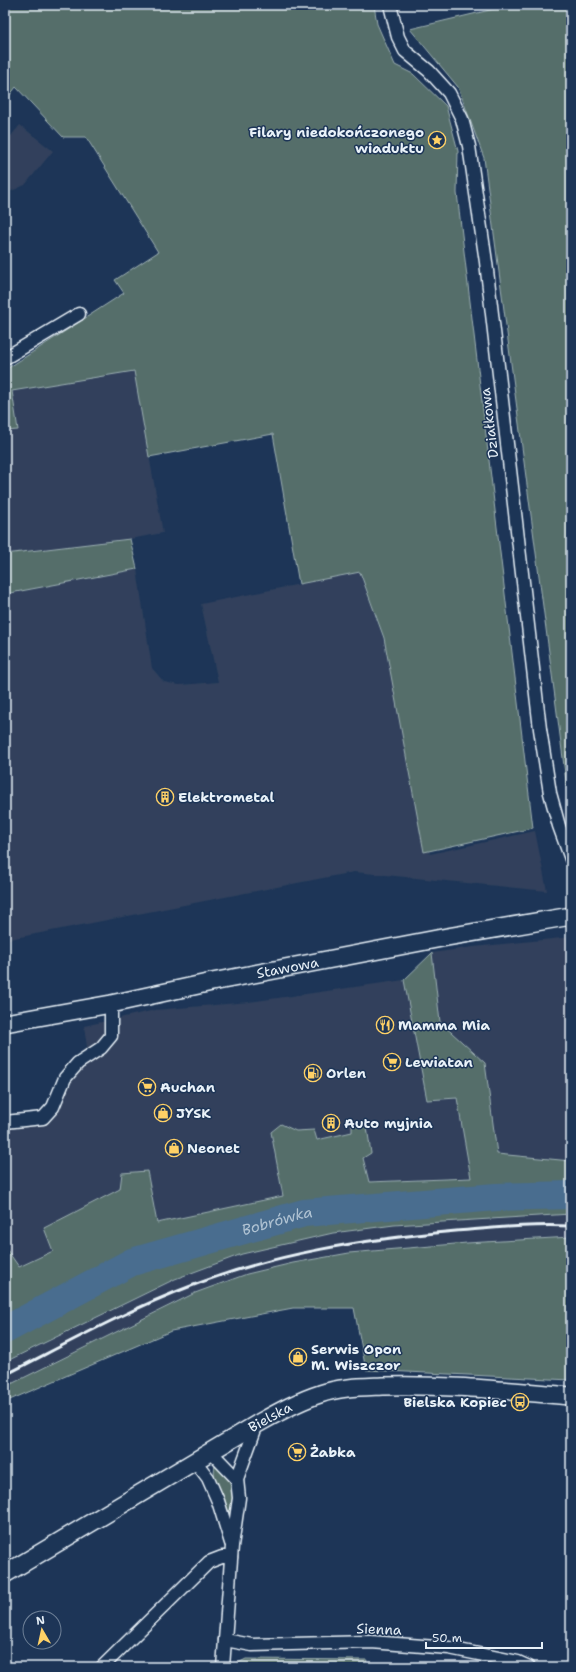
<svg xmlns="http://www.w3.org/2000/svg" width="576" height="1672" viewBox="0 0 576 1672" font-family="'Shantell Sans',sans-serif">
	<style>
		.built { fill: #30415c }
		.green { fill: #546e6b; stroke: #9eb0b2 }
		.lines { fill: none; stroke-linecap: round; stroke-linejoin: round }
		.river { stroke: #486d8f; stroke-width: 28 }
		.street-casing { stroke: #e8f1f8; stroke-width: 15 }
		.secondary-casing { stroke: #e8f1f8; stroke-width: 20 }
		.street { stroke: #1d3557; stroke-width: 12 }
		.secondary { stroke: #1d3557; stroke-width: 17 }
		.rail { stroke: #e8f1f8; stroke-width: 3 }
		.labels { text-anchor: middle; stroke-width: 3; stroke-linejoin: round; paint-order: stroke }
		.poi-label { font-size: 14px; font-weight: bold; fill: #e8f1f8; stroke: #1d3557; text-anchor: start }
		.street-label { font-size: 14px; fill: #e8f1f8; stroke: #1d3557 }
		.water-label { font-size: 15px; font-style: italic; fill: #b0c3d3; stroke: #1d3557 }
	</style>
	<rect width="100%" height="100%" fill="#1d3557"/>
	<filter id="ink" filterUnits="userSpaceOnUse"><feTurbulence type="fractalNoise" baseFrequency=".025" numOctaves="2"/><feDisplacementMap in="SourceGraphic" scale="8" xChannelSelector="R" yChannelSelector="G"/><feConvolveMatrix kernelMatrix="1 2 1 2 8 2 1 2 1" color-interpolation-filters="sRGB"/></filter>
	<g filter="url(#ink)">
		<!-- built -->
		<g class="built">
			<path d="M 20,125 L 53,151 L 25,185 L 7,193 L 5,196 L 5,143 Z"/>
			<path d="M 134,371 L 163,533 L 130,539 L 5,554 L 5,431 L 18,430 L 12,391 Z"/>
			<path d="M 137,569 L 152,668 L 164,682 L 179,685 L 218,682 L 201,604 L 360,572 L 396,674 L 430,854 L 535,831 L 547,891 L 354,872 L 5,940 L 5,594 Z"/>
			<path d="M 571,937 L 571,1161 L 497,1154 L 485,1063 L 440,1022 L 432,953 L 473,947 Z"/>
			<path d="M 404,980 L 427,1100 L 457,1098 L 471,1178 L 369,1182 L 363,1158 L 353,1132 L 316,1140 L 314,1130 L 296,1131 L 281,1124 L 271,1132 L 283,1196 L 157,1223 L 147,1171 L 120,1189 L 90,1205 L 53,1251 L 19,1267 L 5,1247 L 5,1118 L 41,1110 L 50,1101 L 63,1067 L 87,1047 L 84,1026 L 155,1010 L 249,1002 Z"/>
			<path d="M 564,1213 L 571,1214 L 571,1237 L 467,1243 L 349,1253 L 293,1263 L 247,1274 L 195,1293 L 5,1387 L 5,1362 L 175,1279 L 242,1254 L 333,1233 L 394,1225 Z"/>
		</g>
		<!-- green -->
		<g class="green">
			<path d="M 5,5 L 374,5 L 377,24 L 395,65 L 413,74 L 446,106 L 458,151 L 457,193 L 533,828 L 424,852 L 384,638 L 360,572 L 299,584 L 273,434 L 149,457 L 134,371 L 12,391 L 18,430 L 5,431 L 5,370 L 124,293 L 115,280 L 158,252 L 86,137 L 63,137 L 16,87 L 9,96 L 5,95 Z"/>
			<path d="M 511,5 L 571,5 L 571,819 L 484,158 L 458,87 L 410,29 Z"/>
			<path d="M 130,539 L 137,569 L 5,594 L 5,554 Z"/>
			<path d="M 432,953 L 440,1022 L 485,1063 L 497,1154 L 571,1161 L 571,1214 L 394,1225 L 333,1233 L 242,1254 L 175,1279 L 5,1362 L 5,1247 L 19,1267 L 53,1251 L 44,1228 L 120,1189 L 122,1173 L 147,1171 L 157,1223 L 283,1196 L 271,1132 L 281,1124 L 296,1131 L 314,1130 L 317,1140 L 352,1132 L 352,1124 L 366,1121 L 371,1153 L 363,1158 L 369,1182 L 471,1178 L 457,1098 L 427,1100 L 404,980 Z"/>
			<path d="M 571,1237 L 571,1380 L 366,1370 L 354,1308 L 293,1308 L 171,1331 L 5,1402 L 5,1387 L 195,1293 L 247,1274 L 293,1263 L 349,1253 L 467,1243 Z"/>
			<path d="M 215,1466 C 235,1477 233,1496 232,1516 L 230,1518 L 227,1515 C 223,1502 211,1478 215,1466 Z"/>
			<path d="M 246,1659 L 367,1660 L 365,1667 L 236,1667 L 236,1664 Z"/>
		</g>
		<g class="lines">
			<!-- river -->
			<path class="river" id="s1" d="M 5,1330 L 132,1262 L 304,1213 L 496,1197 L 571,1195"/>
			<defs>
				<g id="street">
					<path d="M 390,5 L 398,37 L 405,51 L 429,71 L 449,93 L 462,119 L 469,146 L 486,262 L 540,729 L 550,793 L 559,826 L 571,859"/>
					<path d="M 5,358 L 79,314"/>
					<path d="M 5,1122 L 43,1118 L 53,1107 L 65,1078 L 78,1063 L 101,1048 L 111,1036 L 111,1004"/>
					<path d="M 210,1451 L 237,1479 L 239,1498 L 232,1546 L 223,1667"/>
					<path d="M 195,1461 L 208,1478 L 218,1501 L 231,1543"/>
					<path d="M 237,1479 L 257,1424"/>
					<path d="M 225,1640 L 252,1645 L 371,1642 L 449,1648 L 518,1662 L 529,1667"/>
					<path d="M 102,1667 L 209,1562 L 222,1557 L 231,1557"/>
				</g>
				<g id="secondary">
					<path id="s2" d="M 5,1023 L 111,1004 L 212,982 L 447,937 L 571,916"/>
					<path id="s3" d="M 5,1574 L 257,1424 C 277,1413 298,1401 320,1394 C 340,1387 361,1387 383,1386 C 446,1384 508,1391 571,1396"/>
				</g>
			</defs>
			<!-- street casing -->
			<use href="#street" class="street-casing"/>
			<!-- secondary casing -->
			<use href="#secondary" class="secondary-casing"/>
			<!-- street -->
			<use href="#street" class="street"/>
			<!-- secondary -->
			<use href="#secondary" class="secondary"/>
			<!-- rail -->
			<path class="rail" d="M 5,1375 C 66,1344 127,1310 191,1286 C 276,1253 366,1239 456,1231 C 494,1228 533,1224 571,1226"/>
		</g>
	</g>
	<!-- icons -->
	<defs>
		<symbol id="sight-ring" viewBox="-11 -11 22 22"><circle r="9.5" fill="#1d3557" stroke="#ffd166" stroke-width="1.5"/><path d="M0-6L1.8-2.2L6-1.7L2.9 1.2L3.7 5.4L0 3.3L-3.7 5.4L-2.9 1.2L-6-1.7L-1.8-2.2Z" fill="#ffd166"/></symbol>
		<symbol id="building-ring" viewBox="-11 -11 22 22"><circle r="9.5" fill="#1d3557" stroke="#ffd166" stroke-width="1.5"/><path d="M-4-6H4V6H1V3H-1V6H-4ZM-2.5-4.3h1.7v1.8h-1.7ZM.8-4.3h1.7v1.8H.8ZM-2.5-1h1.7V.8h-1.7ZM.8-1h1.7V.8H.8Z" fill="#ffd166"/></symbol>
		<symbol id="restaurant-ring" viewBox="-11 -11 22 22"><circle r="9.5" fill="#1d3557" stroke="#ffd166" stroke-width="1.5"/><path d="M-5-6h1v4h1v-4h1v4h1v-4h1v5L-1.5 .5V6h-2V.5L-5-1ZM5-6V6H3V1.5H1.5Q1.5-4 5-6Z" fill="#ffd166"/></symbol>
		<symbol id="supermarket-ring" viewBox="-11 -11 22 22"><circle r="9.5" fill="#1d3557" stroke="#ffd166" stroke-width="1.5"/><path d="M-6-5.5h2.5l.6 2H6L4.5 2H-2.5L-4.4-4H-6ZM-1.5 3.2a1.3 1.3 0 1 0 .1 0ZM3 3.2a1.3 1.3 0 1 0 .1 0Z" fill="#ffd166"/></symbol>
		<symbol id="fuel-ring" viewBox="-11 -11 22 22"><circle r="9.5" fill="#1d3557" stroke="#ffd166" stroke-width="1.5"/><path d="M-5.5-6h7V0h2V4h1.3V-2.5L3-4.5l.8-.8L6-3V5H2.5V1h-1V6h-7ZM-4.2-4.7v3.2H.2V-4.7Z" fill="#ffd166"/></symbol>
		<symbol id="shop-ring" viewBox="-11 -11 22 22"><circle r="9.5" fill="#1d3557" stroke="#ffd166" stroke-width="1.5"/><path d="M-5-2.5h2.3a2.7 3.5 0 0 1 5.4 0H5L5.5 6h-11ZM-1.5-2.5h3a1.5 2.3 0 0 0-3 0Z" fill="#ffd166"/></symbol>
		<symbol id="bus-ring" viewBox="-11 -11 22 22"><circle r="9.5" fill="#1d3557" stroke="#ffd166" stroke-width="1.5"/><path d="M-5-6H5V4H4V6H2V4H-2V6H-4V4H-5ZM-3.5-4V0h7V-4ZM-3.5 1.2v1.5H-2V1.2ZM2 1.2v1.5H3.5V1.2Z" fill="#ffd166"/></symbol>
	</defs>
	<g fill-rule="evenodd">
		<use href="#sight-ring" x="427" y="130" width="20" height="20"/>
		<use href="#building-ring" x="155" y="787" width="20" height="20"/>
		<use href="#restaurant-ring" x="375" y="1015" width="20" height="20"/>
		<use href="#supermarket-ring" x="382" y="1052" width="20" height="20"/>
		<use href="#fuel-ring" x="303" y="1063" width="20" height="20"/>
		<use href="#supermarket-ring" x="137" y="1077" width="20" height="20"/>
		<use href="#shop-ring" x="153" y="1103" width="20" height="20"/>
		<use href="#building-ring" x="321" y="1113" width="20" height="20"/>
		<use href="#shop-ring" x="164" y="1138" width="20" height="20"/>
		<use href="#shop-ring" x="288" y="1347" width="20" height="20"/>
		<use href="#bus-ring" x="510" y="1392" width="20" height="20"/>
		<use href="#supermarket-ring" x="287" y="1442" width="20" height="20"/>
	</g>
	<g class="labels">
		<!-- poi labels -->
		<g class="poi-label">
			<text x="424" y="137" text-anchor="end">Filary niedokończonego<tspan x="424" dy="16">wiaduktu</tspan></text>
			<text x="178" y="802">Elektrometal</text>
			<text x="398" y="1030">Mamma Mia</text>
			<text x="405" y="1067">Lewiatan</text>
			<text x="326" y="1078">Orlen</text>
			<text x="160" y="1092">Auchan</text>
			<text x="176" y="1118">JYSK</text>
			<text x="344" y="1128">Auto myjnia</text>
			<text x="187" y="1153">Neonet</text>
			<text x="311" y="1354">Serwis Opon<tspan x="311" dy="16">M. Wiszczor</tspan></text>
			<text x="507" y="1407" text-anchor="end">Bielska Kopiec</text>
			<text x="310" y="1457">Żabka</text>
		</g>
		<!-- street labels -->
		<g class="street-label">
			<text transform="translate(489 423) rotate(-97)" y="5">Działkowa</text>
			<text dy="5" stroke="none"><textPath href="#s2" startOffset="288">Stawowa</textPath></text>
			<text dy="5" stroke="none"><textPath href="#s3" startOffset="308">Bielska</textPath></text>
			<text transform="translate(379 1629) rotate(2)" y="5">Sienna</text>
		</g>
		<!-- water labels -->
		<g class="water-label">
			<text dy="5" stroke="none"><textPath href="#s1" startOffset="295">Bobrówka</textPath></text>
		</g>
	</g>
	<!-- margin -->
	<rect width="576" height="1672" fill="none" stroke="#1d3557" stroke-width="20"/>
	<rect x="10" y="10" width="556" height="1652" fill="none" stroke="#e8f1f8" stroke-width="1.5" filter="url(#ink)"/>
	<!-- north arrow -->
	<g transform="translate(42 1630) rotate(351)"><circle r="19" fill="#1d3557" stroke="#6e8097"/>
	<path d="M0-3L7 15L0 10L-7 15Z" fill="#ffd166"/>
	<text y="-6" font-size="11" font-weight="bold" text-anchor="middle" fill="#e8f1f8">N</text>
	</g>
	<!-- scale -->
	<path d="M426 1642v6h116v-6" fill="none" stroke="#e8f1f8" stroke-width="2"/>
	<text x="432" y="1642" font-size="12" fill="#e8f1f8" stroke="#1d3557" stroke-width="3" paint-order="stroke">50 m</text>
</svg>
